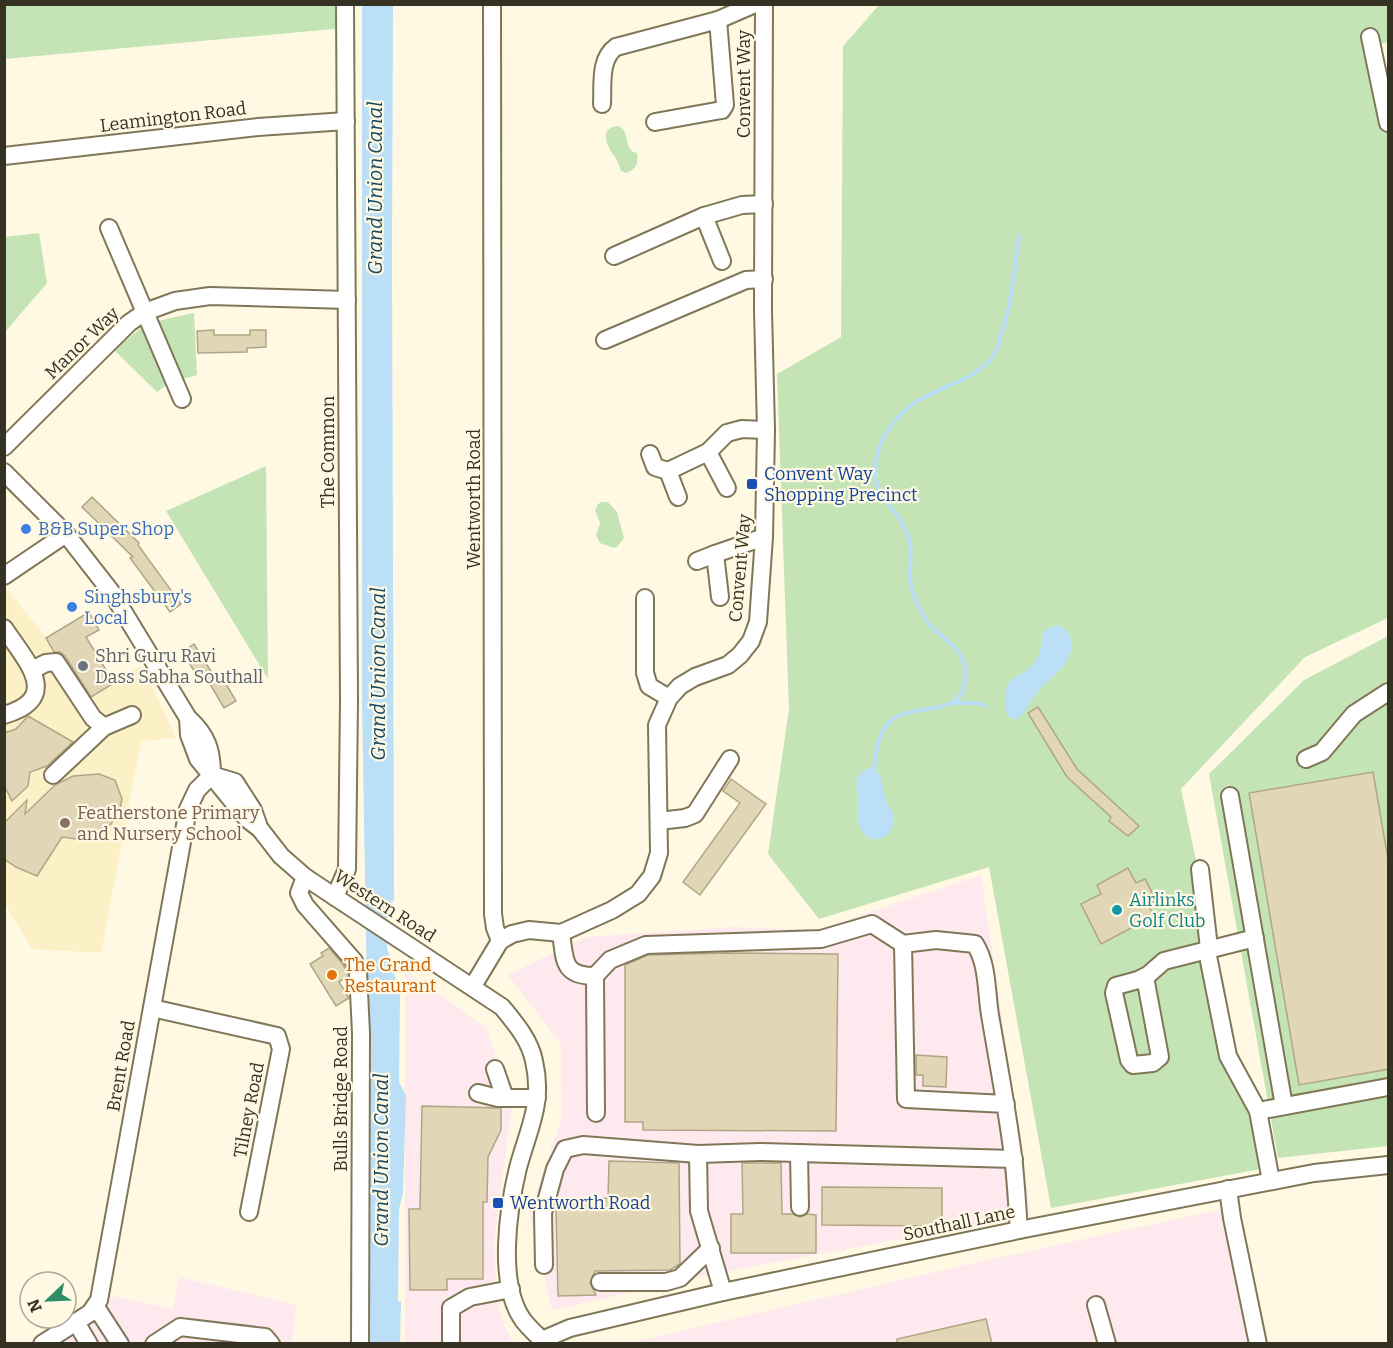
<svg xmlns="http://www.w3.org/2000/svg" width="1393" height="1348" viewBox="0 0 1393 1348" font-family="Bitter,serif">
	<style>
		.industrial { fill: #fee9ee }
		.built { fill: #fcf0c6 }
		.green { fill: #c5e4b6 }
		.water { fill: #badff6 }
		.lines { fill: none; stroke-linecap: round; stroke-linejoin: round }
		.stream { stroke: #badff6; stroke-width: 4 }
		.building { fill: #e1d7b6; stroke: #b0a686; stroke-width: 1.5 }
		.minor-casing { stroke: #807759; stroke-width: 20 }
		.minor { stroke: #fff; stroke-width: 16 }
		.transit-dot { fill: #1a4fb4; stroke: #fff9e4; stroke-width: 2 }
		.shop-dot { fill: #3f7fe0; stroke: #fff9e4; stroke-width: 2 }
		.worship-dot { fill: #6b7280; stroke: #fff9e4; stroke-width: 2 }
		.education-dot { fill: #8d6e63; stroke: #fff9e4; stroke-width: 2 }
		.culture-dot { fill: #0f9aa8; stroke: #fff9e4; stroke-width: 2 }
		.food-dot { fill: #e8710a; stroke: #fff9e4; stroke-width: 2 }
		.labels { text-anchor: middle; stroke-width: 4.5; stroke-linejoin: round; paint-order: stroke }
		.street-label { font-size: 18px; fill: #353224; stroke: #fff9e4 }
		.transit-label { font-size: 18px; fill: #164399; stroke: #fff9e4; text-anchor: start }
		.shop-label { font-size: 18px; fill: #366cbe; stroke: #fff9e4; text-anchor: start }
		.worship-label { font-size: 18px; fill: #5b616d; stroke: #fff9e4; text-anchor: start }
		.education-label { font-size: 18px; fill: #785e54; stroke: #fff9e4; text-anchor: start }
		.culture-label { font-size: 18px; fill: #0d838f; stroke: #fff9e4; text-anchor: start }
		.food-label { font-size: 18px; fill: #c56008; stroke: #fff9e4; text-anchor: start }
		.water-label { font-size: 20px; font-style: italic; fill: #174964; stroke: #fff9e4 }
	</style>
	<rect width="100%" height="100%" fill="#fff9e4"/>
	<!-- industrial -->
	<g class="industrial">
		<path d="M 981,875 L 1031,1215 L 734,1270 L 552,1310 L 529,1213 L 562,1117 L 561,1044 L 508,975 L 586,937 L 734,927 L 816,930 Z"/>
		<path d="M 405,970 L 486,1028 L 512,1105 L 494,1241 L 496,1289 L 501,1318 L 513,1343 L 405,1343 Z"/>
		<path d="M 1218,1210 L 1241,1223 L 1267,1343 L 625,1344 L 974,1263 Z"/>
		<path d="M 179,1277 L 296,1305 L 292,1343 L 58,1344 L 51,1333 L 108,1295 L 173,1309 Z"/>
	</g>
	<!-- built -->
	<path class="built" d="M 58,548 L 5,586 L 46,638 L 84,701 L 140,666 L 152,687 L 176,738 L 141,741 L 101,953 L 32,949 L 5,905 L 5,569 Z"/>
	<!-- green -->
	<g class="green">
		<path d="M 5,5 L 345,5 L 345,28 L 5,59 Z"/>
		<path d="M 879,5 L 1388,5 L 1388,42 L 1381,44 L 1388,101 L 1388,618 L 1305,657 L 1181,789 L 1261,1169 L 1051,1208 L 989,867 L 819,919 L 768,854 L 789,709 L 777,374 L 841,337 L 843,46 Z"/>
		<path d="M 618,126 C 632,132 622,150 637,153 C 639,164 636,169 626,173 L 621,171 C 619,166 618,161 615,157 C 608,148 597,128 618,126 Z"/>
		<path d="M 39,233 L 47,283 L 5,332 L 5,237 Z"/>
		<path d="M 194,313 L 197,375 L 183,379 L 157,321 Z"/>
		<path d="M 145,325 L 168,384 L 157,392 L 114,350 Z"/>
		<path d="M 266,466 L 268,679 L 166,511 Z"/>
		<path d="M 602,502 L 608,502 L 617,512 L 624,538 L 617,547 L 614,548 L 600,543 L 596,535 L 600,523 L 595,510 L 598,504 Z"/>
		<path d="M 1388,636 L 1388,1146 L 1278,1158 L 1209,774 L 1304,680 Z"/>
	</g>
	<!-- water -->
	<g class="water">
		<path d="M 393,4 L 392,256 L 394,899 L 387,911 L 387,948 L 400,994 L 399,1082 L 406,1095 L 403,1193 L 399,1209 L 398,1301 L 401,1302 L 400,1343 L 366,1343 L 368,1055 L 362,701 L 362,5 Z"/>
		<path d="M 1056,625 C 1066,628 1069,631 1071,641 C 1074,665 1051,675 1038,691 C 1030,701 1027,714 1014,720 C 1007,716 1005,712 1005,704 C 1004,670 1023,681 1036,660 C 1041,652 1042,641 1043,632 Z"/>
		<path d="M 868,768 L 874,769 C 887,778 880,793 889,806 C 906,830 873,854 860,828 C 855,818 860,807 858,796 C 855,783 855,775 868,768 Z"/>
	</g>
	<g class="lines">
		<!-- stream -->
		<g class="stream">
			<path d="M 951,703 L 979,703 L 985,706"/>
			<path d="M 874,769 C 876,752 878,730 893,719 C 919,701 970,721 965,669 C 963,644 935,637 924,617 C 918,606 911,592 910,579 C 909,565 913,553 909,539 C 897,500 862,497 880,445 C 883,437 888,429 894,422 C 922,385 971,388 994,355 C 997,351 999,344 1000,338 C 1012,305 1014,271 1019,236"/>
		</g>
	</g>
	<!-- building -->
	<g class="building">
		<path d="M 214,330 L 214,335 L 250,335 L 250,330 L 266,330 L 266,347 L 247,348 L 247,352 L 198,353 L 197,331 Z"/>
		<path d="M 92,497 L 139,543 L 138,545 L 181,604 L 170,612 L 130,558 L 133,557 L 82,507 Z"/>
		<path d="M 89,612 L 99,630 L 86,637 L 114,683 L 91,697 L 65,656 L 60,652 L 54,652 L 46,638 Z"/>
		<path d="M 194,644 L 212,673 L 200,680 L 182,652 Z"/>
		<path d="M 219,672 L 236,701 L 224,708 L 207,679 Z"/>
		<path d="M 1038,707 L 1077,769 L 1139,826 L 1128,836 L 1109,821 L 1111,817 L 1067,777 L 1028,713 Z"/>
		<path d="M 28,716 L 73,742 L 47,766 L 30,772 L 28,786 L 12,801 L 4,785 L 4,733 L 16,729 Z"/>
		<path d="M 1373,772 L 1389,865 L 1389,1069 L 1299,1085 L 1249,793 Z"/>
		<path d="M 99,774 L 115,780 L 122,799 L 120,809 L 111,824 L 100,833 L 84,840 L 62,837 L 37,876 L 16,867 L 4,859 L 4,823 L 27,800 L 25,814 L 55,785 L 73,776 Z"/>
		<path d="M 731,779 L 766,804 L 700,895 L 683,882 L 740,803 L 723,791 Z"/>
		<path d="M 1128,868 L 1136,883 L 1145,879 L 1156,900 L 1148,905 L 1154,916 L 1101,944 L 1081,904 L 1101,894 L 1097,885 Z"/>
		<path d="M 329,948 L 342,963 L 348,973 L 348,976 L 339,982 L 349,998 L 336,1006 L 310,964 L 323,956 L 321,953 Z"/>
		<path d="M 727,953 L 838,954 L 836,1131 L 643,1130 L 643,1122 L 625,1122 L 625,965 L 648,955 Z"/>
		<path d="M 916,1055 L 947,1057 L 946,1087 L 923,1086 L 923,1075 L 916,1075 Z"/>
		<path d="M 422,1106 L 501,1108 L 501,1130 L 488,1157 L 487,1202 L 483,1202 L 483,1279 L 447,1279 L 447,1290 L 410,1290 L 409,1209 L 420,1209 Z"/>
		<path d="M 609,1161 L 679,1163 L 680,1264 L 670,1270 L 595,1271 L 590,1283 L 596,1295 L 558,1296 L 556,1207 L 558,1199 L 608,1198 Z"/>
		<path d="M 742,1163 L 781,1163 L 782,1214 L 793,1214 L 800,1217 L 807,1214 L 816,1215 L 816,1253 L 731,1253 L 731,1214 L 743,1214 Z"/>
		<path d="M 822,1187 L 942,1188 L 942,1226 L 822,1225 Z"/>
		<path d="M 986,1319 L 992,1344 L 897,1344 L 897,1339 Z"/>
	</g>
	<g class="lines">
		<defs>
			<g id="minor">
				<path d="M 492,4 L 493,914 L 495,928 L 500,941"/>
				<path d="M 1370,37 L 1388,123"/>
				<path d="M 602,104 C 603,85 599,59 616,47 L 718,20 L 755,4"/>
				<path d="M 655,122 L 716,111 L 722,110 L 725,105 L 718,20"/>
				<path d="M 4,156 L 258,127 L 346,121"/>
				<path d="M 109,228 L 182,399"/>
				<path d="M 614,256 L 704,216"/>
				<path d="M 722,261 L 704,216 L 742,205 L 764,204"/>
				<path d="M 605,340 L 746,280 L 764,279"/>
				<path d="M 4,447 L 129,323 L 145,312 L 175,301 L 210,296 L 347,300"/>
				<path d="M 708,452 L 727,488"/>
				<path d="M 650,454 L 655,467 L 668,471"/>
				<path d="M 4,472 L 66,534 L 112,593 L 188,718 C 207,735 212,750 212,775 L 235,782 L 253,810 L 258,824"/>
				<path d="M 678,497 L 668,471 L 708,452 L 727,433 L 742,429 L 766,430"/>
				<path d="M 697,561 L 715,554"/>
				<path d="M 4,576 L 66,534"/>
				<path d="M 720,597 L 715,554 L 764,537"/>
				<path d="M 645,598 L 645,673 L 649,686 L 669,698"/>
				<path d="M 4,628 C 26,661 63,698 4,715"/>
				<path d="M 32,670 L 46,663 L 56,662 L 93,718 L 104,727"/>
				<path d="M 188,718 L 189,735 L 198,759 L 247,819 L 260,829 L 281,856 L 305,877 L 335,897 L 502,1007 C 515,1023 530,1040 534,1061 C 544,1103 528,1130 518,1168 C 508,1209 497,1284 523,1320 C 528,1327 536,1334 542,1340"/>
				<path d="M 1306,759 L 1322,752 L 1354,714 L 1388,692"/>
				<path d="M 53,775 L 104,727 L 132,715"/>
				<path d="M 1230,796 L 1284,1106"/>
				<path d="M 659,821 L 685,818 L 695,814 L 730,759"/>
				<path d="M 1200,869 L 1209,948 L 1207,951 L 1228,1056 L 1258,1111 L 1271,1181"/>
				<path d="M 305,877 L 299,893 L 305,905 L 354,961 L 358,971 L 361,1033 L 360,1344"/>
				<path d="M 335,897 L 347,869 L 349,701 L 345,4"/>
				<path d="M 561,933 C 565,960 562,976 595,976"/>
				<path d="M 1145,977 L 1160,1057 L 1153,1063 L 1133,1065 L 1129,1060 L 1114,993 L 1116,986 L 1138,980 L 1148,975 L 1164,961 L 1255,938"/>
				<path d="M 473,986 L 500,941 L 512,934 L 529,930 L 561,933 L 612,910 L 638,894 L 652,876 L 659,853 L 657,725 L 669,698 L 680,686 L 695,677 L 728,665 L 740,655 L 751,641 L 758,622 L 764,537 L 766,430 L 763,310 L 764,4"/>
				<path d="M 152,1008 L 277,1036 L 281,1049 L 249,1212"/>
				<path d="M 495,1069 L 505,1098"/>
				<path d="M 478,1093 L 498,1098 L 537,1098"/>
				<path d="M 1006,1104 L 906,1099 L 903,944 L 936,940 L 975,944 C 988,965 986,990 990,1015 C 998,1062 1007,1109 1013,1156 C 1016,1180 1017,1205 1019,1230"/>
				<path d="M 1258,1111 L 1388,1087"/>
				<path d="M 596,1113 L 595,976 L 610,960 L 646,945 L 821,939 L 872,924 L 903,944"/>
				<path d="M 799,1153 L 800,1207"/>
				<path d="M 698,1154 L 699,1211 L 723,1292"/>
				<path d="M 1228,1189 L 1232,1218 L 1258,1344"/>
				<path d="M 544,1265 L 543,1213 L 555,1169 L 565,1149 L 583,1145 L 698,1154 L 760,1152 L 1014,1159"/>
				<path d="M 600,1282 L 666,1282 L 680,1278 L 711,1248"/>
				<path d="M 1096,1305 L 1107,1344"/>
				<path d="M 96,1307 L 120,1344"/>
				<path d="M 76,1322 L 89,1344"/>
				<path d="M 542,1340 L 570,1328 L 723,1292 L 1019,1230 L 1314,1173 L 1388,1165"/>
				<path d="M 42,1344 L 90,1313 L 99,1300 L 188,809 L 197,790 L 212,775"/>
				<path d="M 154,1344 L 180,1327 L 265,1337 L 271,1344"/>
				<path d="M 451,1344 L 451,1308 L 470,1297 L 511,1289"/>
			</g>
		</defs>
		<!-- minor casing -->
		<use href="#minor" class="minor-casing"/>
		<!-- minor -->
		<use href="#minor" class="minor"/>
	</g>
	<!-- markers -->
	<g class="transit-dot">
		<rect x="746" y="478" width="12" height="12" rx="3"/>
		<rect x="492" y="1197" width="12" height="12" rx="3"/>
	</g>
	<g class="shop-dot">
		<circle cx="26" cy="529" r="6"/>
		<circle cx="72" cy="607" r="6"/>
	</g>
	<circle class="worship-dot" cx="83" cy="666" r="6"/>
	<circle class="education-dot" cx="65" cy="823" r="6"/>
	<circle class="culture-dot" cx="1117" cy="910" r="6"/>
	<circle class="food-dot" cx="332" cy="975" r="6"/>
	<g class="labels">
		<!-- street labels -->
		<g class="street-label">
			<text transform="translate(744 84) rotate(-90)" y="6">Convent Way</text>
			<text transform="translate(173 117) rotate(-7)" y="6">Leamington Road</text>
			<text transform="translate(82 343) rotate(-44)" y="6">Manor Way</text>
			<text transform="translate(328 452) rotate(-90)" y="6">The Common</text>
			<text transform="translate(474 499) rotate(-90)" y="6">Wentworth Road</text>
			<text transform="translate(740 568) rotate(-85)" y="6">Convent Way</text>
			<text transform="translate(385 906) rotate(33)" y="6">Western Road</text>
			<text transform="translate(121 1066) rotate(-80)" y="6">Brent Road</text>
			<text transform="translate(341 1099) rotate(-90)" y="6">Bulls Bridge Road</text>
			<text transform="translate(249 1110) rotate(-79)" y="6">Tilney Road</text>
			<text transform="translate(959 1223) rotate(-12)" y="6">Southall Lane</text>
		</g>
		<!-- transit labels -->
		<g class="transit-label">
			<text x="764" y="480">Convent Way<tspan x="764" dy="21">Shopping Precinct</tspan></text>
			<text x="510" y="1209">Wentworth Road</text>
		</g>
		<!-- shop labels -->
		<g class="shop-label">
			<text x="38" y="535">B&amp;B Super Shop</text>
			<text x="84" y="603">Singhsbury's<tspan x="84" dy="21">Local</tspan></text>
		</g>
		<!-- worship labels -->
		<g class="worship-label">
			<text x="95" y="662">Shri Guru Ravi<tspan x="95" dy="21">Dass Sabha Southall</tspan></text>
		</g>
		<!-- education labels -->
		<g class="education-label">
			<text x="77" y="819">Featherstone Primary<tspan x="77" dy="21">and Nursery School</tspan></text>
		</g>
		<!-- culture labels -->
		<g class="culture-label">
			<text x="1129" y="906">Airlinks<tspan x="1129" dy="21">Golf Club</tspan></text>
		</g>
		<!-- food labels -->
		<g class="food-label">
			<text x="344" y="971">The Grand<tspan x="344" dy="21">Restaurant</tspan></text>
		</g>
		<!-- water labels -->
		<g class="water-label">
			<text transform="translate(375 188) rotate(-90)" y="7">Grand Union Canal</text>
			<text transform="translate(378 674) rotate(-90)" y="7">Grand Union Canal</text>
			<text transform="translate(381 1160) rotate(-90)" y="7">Grand Union Canal</text>
		</g>
	</g>
	<!-- border -->
	<rect width="1393" height="1348" fill="none" stroke="#353224" stroke-width="12"/>
	<!-- north arrow -->
	<g transform="translate(48 1300) rotate(247)"><circle r="28" fill="#fff9e4" stroke="#aea997" stroke-width="1.5"/>
	<path d="M0-4.5L10 22L0 15L-10 22Z" fill="#2e8e67"/>
	<text y="-9" font-size="16" font-weight="bold" text-anchor="middle" fill="#353224">N</text>
	</g>
</svg>
